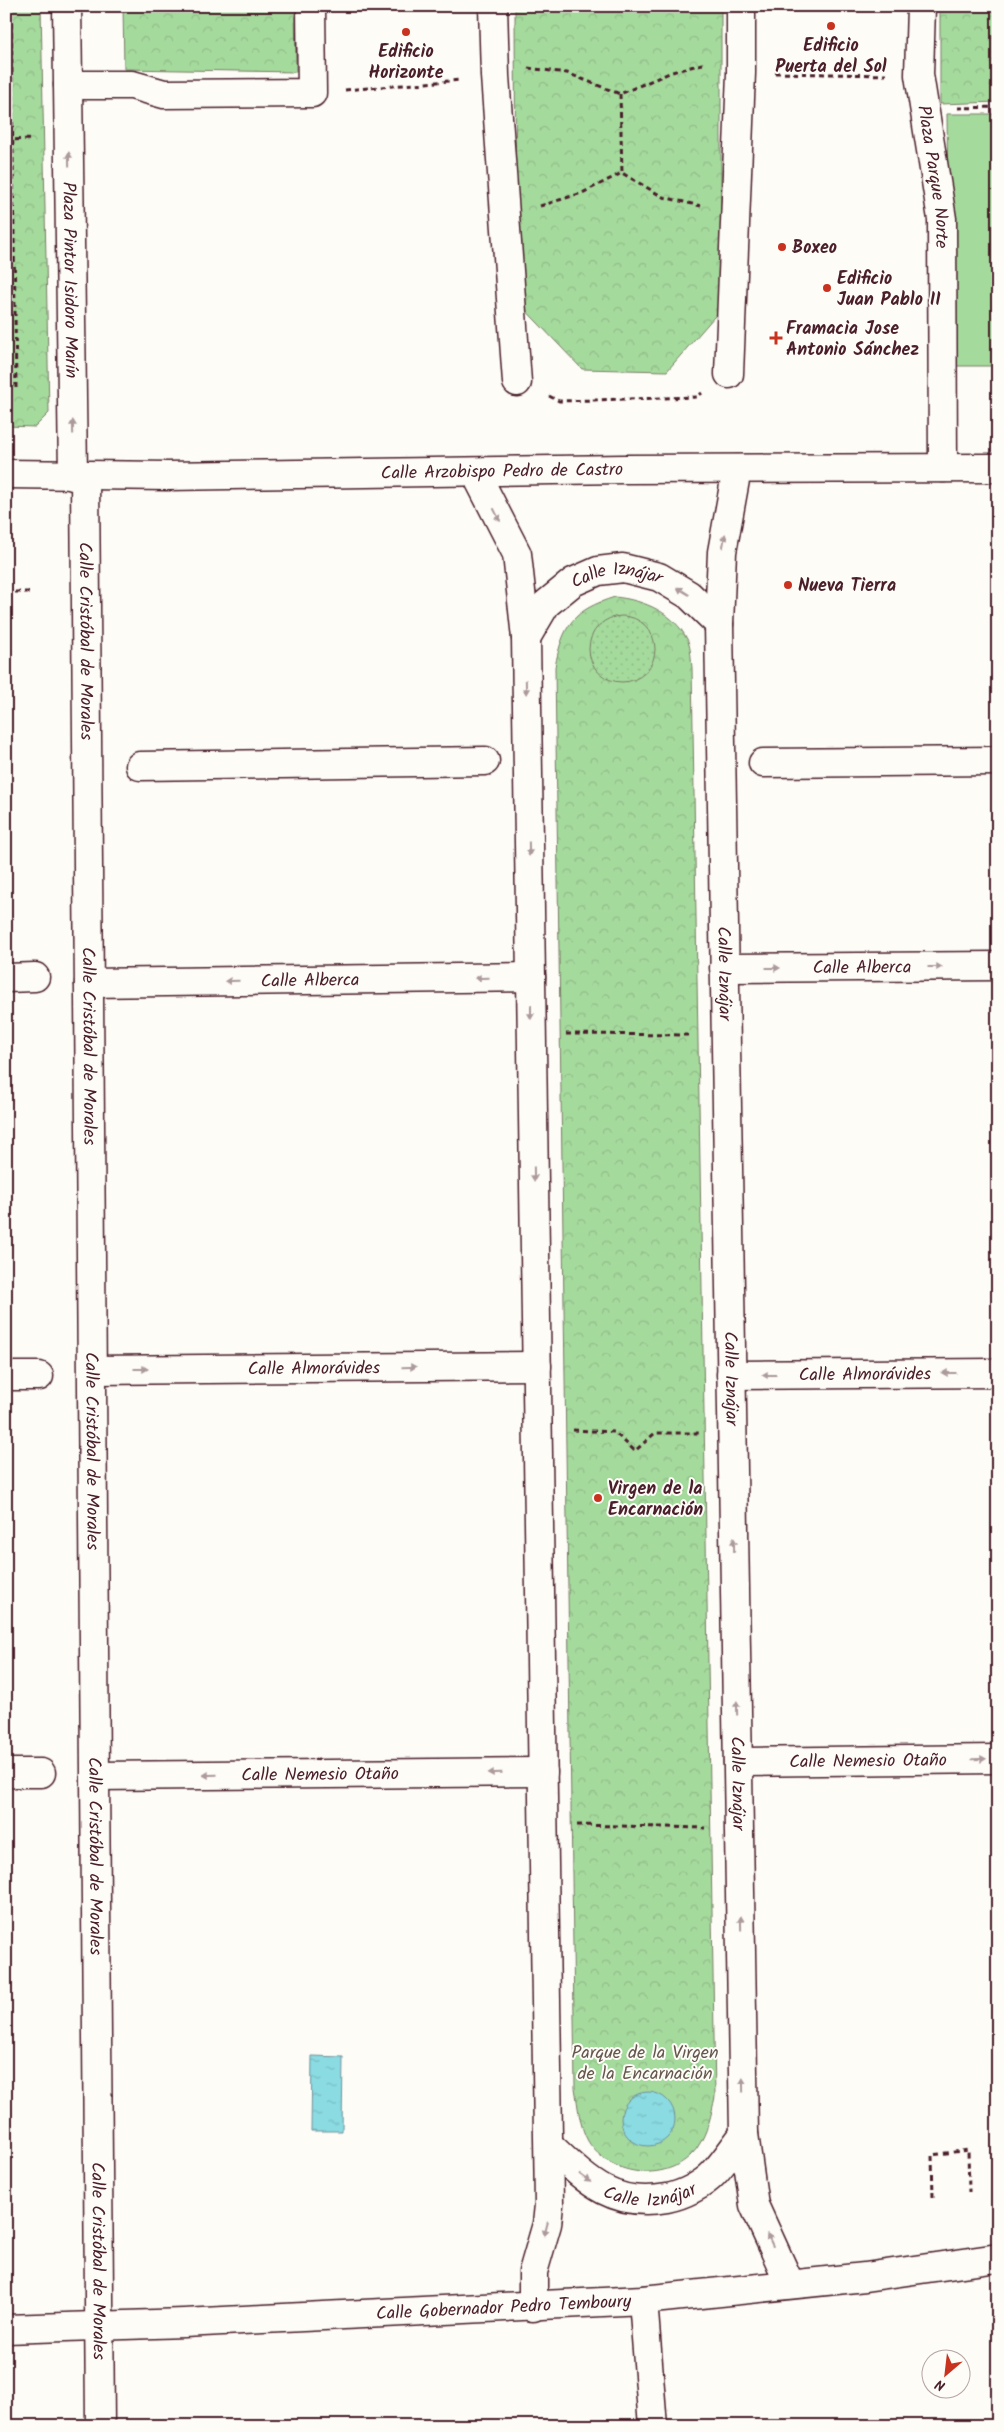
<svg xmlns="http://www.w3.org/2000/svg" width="1004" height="2432" viewBox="0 0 1004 2432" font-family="Kalam,sans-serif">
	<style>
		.forest { fill: url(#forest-crowns); stroke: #787c64 }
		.garden { fill: url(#garden-dots); stroke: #787c64 }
		.pitch { fill: #a5da9d; stroke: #787c64 }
		.water { fill: url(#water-ripples); stroke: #709099 }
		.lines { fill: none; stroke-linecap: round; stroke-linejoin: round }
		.street-casing { stroke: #4a1f2b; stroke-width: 31 }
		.secondary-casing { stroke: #4a1f2b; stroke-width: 31 }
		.primary-casing { stroke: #4a1f2b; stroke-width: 31 }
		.path { stroke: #4a1f2b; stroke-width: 3; stroke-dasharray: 5 4; stroke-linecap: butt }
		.street { stroke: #fdfcf7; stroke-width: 28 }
		.secondary { stroke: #fdfcf7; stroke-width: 28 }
		.primary { stroke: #fdfcf7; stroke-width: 28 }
		.oneway { fill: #ac999b }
		.poi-dot { fill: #c8321e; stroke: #fdfcf7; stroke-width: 2 }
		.labels { text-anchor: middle; stroke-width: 4; stroke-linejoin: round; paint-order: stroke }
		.poi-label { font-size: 18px; font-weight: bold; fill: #4a1f2b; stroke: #fdfcf7; text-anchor: start }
		.street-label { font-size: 18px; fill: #4a1f2b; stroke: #fdfcf7 }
		.park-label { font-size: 18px; fill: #65574d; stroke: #fdfcf7 }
	</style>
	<defs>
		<pattern id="forest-crowns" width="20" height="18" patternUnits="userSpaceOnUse" patternTransform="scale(1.25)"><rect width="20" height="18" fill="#a5da9d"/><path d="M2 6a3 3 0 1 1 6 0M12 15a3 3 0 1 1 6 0" fill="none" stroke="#90bb87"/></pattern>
		<pattern id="garden-dots" width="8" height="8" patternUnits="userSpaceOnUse" patternTransform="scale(1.25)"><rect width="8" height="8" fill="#a5da9d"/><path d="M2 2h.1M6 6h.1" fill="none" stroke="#90bb87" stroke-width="1.8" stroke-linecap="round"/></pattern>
		<pattern id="water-ripples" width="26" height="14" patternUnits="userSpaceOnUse" patternTransform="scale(1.25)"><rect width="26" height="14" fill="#8adbe2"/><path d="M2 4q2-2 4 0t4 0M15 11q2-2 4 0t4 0" fill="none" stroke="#79bcc2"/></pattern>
	</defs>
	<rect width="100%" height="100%" fill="#fdfcf7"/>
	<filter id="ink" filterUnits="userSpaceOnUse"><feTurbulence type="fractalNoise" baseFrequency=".02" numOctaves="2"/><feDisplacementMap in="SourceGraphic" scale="10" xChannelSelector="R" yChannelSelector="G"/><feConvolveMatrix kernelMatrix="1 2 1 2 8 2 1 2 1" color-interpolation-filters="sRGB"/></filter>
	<g filter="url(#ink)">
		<!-- forest -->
		<g class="forest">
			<path d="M 6,6 L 41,6 L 49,413 L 35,427 L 6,426 Z"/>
			<path d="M 123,6 L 295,6 L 296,72 L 124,69 Z"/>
			<path d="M 515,6 L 721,6 L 721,309 L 667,371 L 582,369 L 516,300 Z"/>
			<path d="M 940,6 L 998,6 L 998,102 L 940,104 Z"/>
			<path d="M 615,597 C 644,600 675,613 688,641 C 691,649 691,660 692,668 L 715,2097 C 711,2115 708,2132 697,2148 C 671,2184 610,2178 588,2141 C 579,2125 578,2105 575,2088 L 555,667 C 563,625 573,610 615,597 Z"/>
		</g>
		<!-- garden -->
		<circle class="garden" cx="622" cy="649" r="33"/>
		<!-- pitch -->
		<path class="pitch" d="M 947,114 L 998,114 L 998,366 L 950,366 Z"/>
		<!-- water -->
		<g class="water">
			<path d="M 312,2056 L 343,2057 L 342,2131 L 311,2131 Z"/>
			<circle cx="648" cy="2119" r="27"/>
		</g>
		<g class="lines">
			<defs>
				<g id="street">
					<path id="s1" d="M 67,6 L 73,476"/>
					<path d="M 493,6 L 495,76 L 517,382"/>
					<path id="s2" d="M 921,6 L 919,75 L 942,219 L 943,468"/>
					<path d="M 68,85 L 132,85 L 164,94 L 312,93 L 311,6"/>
					<path d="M 729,374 L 741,73 L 741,6"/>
					<path d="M 763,763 L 998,761"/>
					<path d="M 140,766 L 485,761"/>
					<path id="s3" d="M 724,968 L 998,966"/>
					<path d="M 6,978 L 35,977"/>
					<path id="s4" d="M 89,983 L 531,977"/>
					<path d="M 6,1376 L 39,1376"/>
					<path id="s5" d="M 738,1762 L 998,1759"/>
					<path d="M 6,1773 L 41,1773"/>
					<path id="s6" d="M 96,1776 L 543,1772"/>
				</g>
				<g id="secondary">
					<path id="s7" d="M 737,469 L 722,552 L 719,624 L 744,2134 L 754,2205 L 790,2284"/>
					<path d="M 475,472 L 517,554 L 526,638 L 549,2205 L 547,2224 L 533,2272 L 533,2307"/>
					<path id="s8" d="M 6,474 L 168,476 L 624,469 L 998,468"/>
					<path id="s9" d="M 85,476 L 100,2426"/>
					<path id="s10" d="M 526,638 L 546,604 L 573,582 L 598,571 L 623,568 L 659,577 L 689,595 L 719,624"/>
					<path id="s11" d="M 93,1370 L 537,1366"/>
					<path id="s12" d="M 731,1375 L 998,1373"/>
					<path id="s13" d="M 549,2145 C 587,2181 612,2208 667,2198 C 683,2195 703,2185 714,2173 C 725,2161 734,2147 744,2134"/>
					<path d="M 643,2300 L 653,2426"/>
				</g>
				<g id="primary">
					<path id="s14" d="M 6,2329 L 184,2323 L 643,2300 L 865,2277 L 998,2258"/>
				</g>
			</defs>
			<!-- street casing -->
			<use href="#street" class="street-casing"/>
			<!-- secondary casing -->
			<use href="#secondary" class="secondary-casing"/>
			<!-- primary casing -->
			<use href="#primary" class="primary-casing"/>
			<!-- path -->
			<g class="path">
				<path d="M 6,10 L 11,10 L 16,388"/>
				<path d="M 528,68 L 567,73 L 620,94 L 672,72 L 702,64 L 707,65"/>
				<path d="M 775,73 L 886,75"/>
				<path d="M 345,90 L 461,80"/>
				<path d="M 620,94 L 622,173"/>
				<path d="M 958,108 L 998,107"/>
				<path d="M 6,140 L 33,139"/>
				<path d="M 540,206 L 582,193 L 622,173 L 663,197 L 701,206"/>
				<path d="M 549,396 L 559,401 L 697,397 L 702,393"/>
				<path d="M 6,592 L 32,592"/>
				<path d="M 566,1034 L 692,1035"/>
				<path d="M 573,1430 L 614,1432 L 635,1451 L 655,1433 L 699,1433"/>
				<path d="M 577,1825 L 705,1828"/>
				<path d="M 933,2197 L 932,2155 L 968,2150 L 969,2192"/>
			</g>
			<!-- street -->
			<use href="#street" class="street"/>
			<!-- secondary -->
			<use href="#secondary" class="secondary"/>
			<!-- primary -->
			<use href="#primary" class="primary"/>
		</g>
		<!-- one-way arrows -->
		<defs><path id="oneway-solid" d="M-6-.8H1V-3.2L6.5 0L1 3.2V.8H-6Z" transform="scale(1.25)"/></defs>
		<g class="oneway">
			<use href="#oneway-solid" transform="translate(69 159) rotate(-91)"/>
			<use href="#oneway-solid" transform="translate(73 427) rotate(-91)"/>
			<use href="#oneway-solid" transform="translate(497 515) rotate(63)"/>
			<use href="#oneway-solid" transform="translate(724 541) rotate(-80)"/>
			<use href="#oneway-solid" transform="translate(683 591) rotate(-148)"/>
			<use href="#oneway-solid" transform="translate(526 687) rotate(89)"/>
			<use href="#oneway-solid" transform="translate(529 849) rotate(89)"/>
			<use href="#oneway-solid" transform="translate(935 967)"/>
			<use href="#oneway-solid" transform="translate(773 968)"/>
			<use href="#oneway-solid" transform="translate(482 978) rotate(179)"/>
			<use href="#oneway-solid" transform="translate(232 981) rotate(179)"/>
			<use href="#oneway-solid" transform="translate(531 1012) rotate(90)"/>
			<use href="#oneway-solid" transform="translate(534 1174) rotate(89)"/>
			<use href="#oneway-solid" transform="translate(409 1367) rotate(-1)"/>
			<use href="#oneway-solid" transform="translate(141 1369)"/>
			<use href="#oneway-solid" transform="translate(949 1373) rotate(180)"/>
			<use href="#oneway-solid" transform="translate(769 1375) rotate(180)"/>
			<use href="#oneway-solid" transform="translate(734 1545) rotate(-91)"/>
			<use href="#oneway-solid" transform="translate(737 1708) rotate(-91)"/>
			<use href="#oneway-solid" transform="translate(979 1759) rotate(-1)"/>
			<use href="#oneway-solid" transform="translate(495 1773) rotate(179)"/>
			<use href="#oneway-solid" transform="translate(210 1775) rotate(179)"/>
			<use href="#oneway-solid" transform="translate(741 1923) rotate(-91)"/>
			<use href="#oneway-solid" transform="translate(743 2085) rotate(-91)"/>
			<use href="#oneway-solid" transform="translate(585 2178) rotate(36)"/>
			<use href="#oneway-solid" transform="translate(546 2229) rotate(105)"/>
			<use href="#oneway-solid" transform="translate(770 2240) rotate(-115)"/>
		</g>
	</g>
	<!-- markers -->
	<g class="poi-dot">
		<circle cx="831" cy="26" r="5"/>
		<circle cx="406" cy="32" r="5"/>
		<circle cx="782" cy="247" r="5"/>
		<circle cx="827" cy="288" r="5"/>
		<path d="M773.5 330.5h5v5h5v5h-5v5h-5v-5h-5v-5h5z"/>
		<circle cx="788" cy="585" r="5"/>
		<circle cx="598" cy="1498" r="5"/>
	</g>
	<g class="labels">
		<!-- poi labels -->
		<g class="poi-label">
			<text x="831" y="51" text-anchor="middle">Edificio<tspan x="831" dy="21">Puerta del Sol</tspan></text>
			<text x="406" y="57" text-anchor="middle">Edificio<tspan x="406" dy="21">Horizonte</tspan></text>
			<text x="792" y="253">Boxeo</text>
			<text x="837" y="284">Edificio<tspan x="837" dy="21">Juan Pablo II</tspan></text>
			<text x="786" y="334">Framacia Jose<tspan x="786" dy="21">Antonio Sánchez</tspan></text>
			<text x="798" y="591">Nueva Tierra</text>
			<text x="608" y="1494">Virgen de la<tspan x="608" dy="21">Encarnación</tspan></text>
		</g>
		<!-- street labels -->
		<g class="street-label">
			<text dy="6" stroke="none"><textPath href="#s2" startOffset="172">Plaza Parque Norte</textPath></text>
			<text dy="6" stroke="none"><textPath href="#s1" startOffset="274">Plaza Pintor Isidoro Marín</textPath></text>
			<text dy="6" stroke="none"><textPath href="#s8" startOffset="496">Calle Arzobispo Pedro de Castro</textPath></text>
			<text dy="6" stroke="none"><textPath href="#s10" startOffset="120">Calle Iznájar</textPath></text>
			<text dy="6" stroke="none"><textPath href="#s9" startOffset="165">Calle Cristóbal de Morales</textPath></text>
			<text dy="6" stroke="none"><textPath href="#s3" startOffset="138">Calle Alberca</textPath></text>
			<text dy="6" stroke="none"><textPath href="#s7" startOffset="506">Calle Iznájar</textPath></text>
			<text dy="6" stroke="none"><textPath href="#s4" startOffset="221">Calle Alberca</textPath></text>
			<text dy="6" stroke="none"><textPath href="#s9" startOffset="570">Calle Cristóbal de Morales</textPath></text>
			<text dy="6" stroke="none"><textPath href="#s11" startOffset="221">Calle Almorávides</textPath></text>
			<text dy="6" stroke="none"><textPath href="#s12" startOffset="134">Calle Almorávides</textPath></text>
			<text dy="6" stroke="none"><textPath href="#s7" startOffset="911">Calle Iznájar</textPath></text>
			<text dy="6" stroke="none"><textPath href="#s9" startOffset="975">Calle Cristóbal de Morales</textPath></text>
			<text dy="6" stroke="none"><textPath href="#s5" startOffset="130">Calle Nemesio Otaño</textPath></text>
			<text dy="6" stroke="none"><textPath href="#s6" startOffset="224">Calle Nemesio Otaño</textPath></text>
			<text dy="6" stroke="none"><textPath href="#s7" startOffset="1316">Calle Iznájar</textPath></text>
			<text dy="6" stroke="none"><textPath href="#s9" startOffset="1380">Calle Cristóbal de Morales</textPath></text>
			<text dy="6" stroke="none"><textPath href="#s13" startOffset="119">Calle Iznájar</textPath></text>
			<text dy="6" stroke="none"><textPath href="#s9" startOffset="1785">Calle Cristóbal de Morales</textPath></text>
			<text dy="6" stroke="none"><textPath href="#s14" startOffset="498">Calle Gobernador Pedro Temboury</textPath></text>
		</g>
		<!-- park labels -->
		<g class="park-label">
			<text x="645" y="2058">Parque de la Virgen<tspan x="645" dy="21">de la Encarnación</tspan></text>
		</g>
	</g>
	<!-- margin -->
	<rect width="1004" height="2432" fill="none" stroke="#fdfcf7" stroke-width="25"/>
	<rect x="12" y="12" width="979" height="2407" fill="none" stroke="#4a1f2b" stroke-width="2" filter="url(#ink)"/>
	<!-- north arrow -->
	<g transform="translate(946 2374) rotate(208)"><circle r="24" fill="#fdfcf7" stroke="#b5a4a5"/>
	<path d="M0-4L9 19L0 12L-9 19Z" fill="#c8321e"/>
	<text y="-8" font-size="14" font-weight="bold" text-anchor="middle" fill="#4a1f2b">N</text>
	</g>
</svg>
